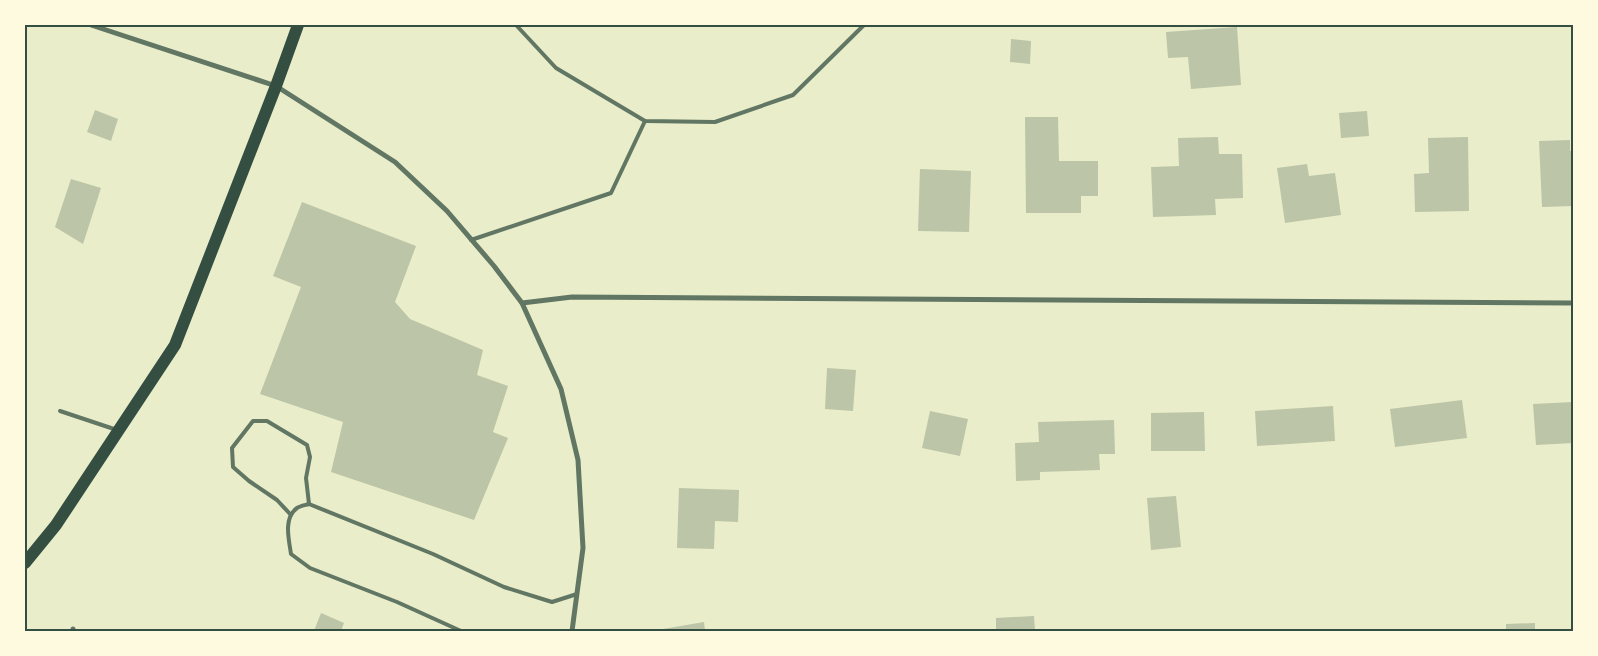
<svg xmlns="http://www.w3.org/2000/svg" width="1598" height="656" viewBox="0 0 1598 656" font-family="Helvetica,sans-serif">
	<style>
		.building { fill: #bcc5a7 }
		.lines { fill: none; stroke-linecap: round; stroke-linejoin: round }
		.service { stroke: #617663; stroke-width: 4 }
		.minor { stroke: #617663; stroke-width: 5 }
		.primary { stroke: #344e41; stroke-width: 12 }
		.neatline { fill: none; stroke: #344e41; stroke-width: 2 }
	</style>
	<rect width="100%" height="100%" fill="#e9edc9"/>
	<!-- building -->
	<g class="building">
		<path d="M 1237,27 L 1241,85 L 1191,89 L 1188,57 L 1168,58 L 1166,32 Z"/>
		<path d="M 1011,39 L 1031,41 L 1030,64 L 1010,62 Z"/>
		<path d="M 95,110 L 118,119 L 111,141 L 87,132 Z"/>
		<path d="M 1367,111 L 1369,136 L 1341,138 L 1339,113 Z"/>
		<path d="M 1025,117 L 1058,117 L 1059,161 L 1098,161 L 1098,196 L 1081,196 L 1081,213 L 1026,213 Z"/>
		<path d="M 1218,137 L 1219,154 L 1242,154 L 1243,198 L 1215,199 L 1216,215 L 1153,217 L 1151,167 L 1179,166 L 1178,138 Z"/>
		<path d="M 1468,137 L 1469,211 L 1415,212 L 1414,174 L 1429,173 L 1428,138 Z"/>
		<path d="M 1570,140 L 1570,151 L 1573,151 L 1573,206 L 1542,207 L 1539,141 Z"/>
		<path d="M 1307,164 L 1309,176 L 1335,173 L 1341,215 L 1285,223 L 1277,168 Z"/>
		<path d="M 920,169 L 971,171 L 969,232 L 918,231 Z"/>
		<path d="M 71,179 L 101,188 L 83,244 L 55,227 Z"/>
		<path d="M 302,202 L 416,246 L 395,302 L 410,319 L 483,350 L 477,375 L 508,386 L 493,432 L 508,438 L 474,520 L 331,472 L 343,422 L 260,394 L 301,287 L 273,276 Z"/>
		<path d="M 827,368 L 856,370 L 853,411 L 825,409 Z"/>
		<path d="M 1462,400 L 1467,438 L 1395,447 L 1390,409 Z"/>
		<path d="M 1573,402 L 1573,443 L 1536,445 L 1533,404 Z"/>
		<path d="M 1333,406 L 1335,441 L 1257,446 L 1255,411 Z"/>
		<path d="M 930,411 L 968,419 L 960,456 L 922,448 Z"/>
		<path d="M 1204,412 L 1205,451 L 1151,451 L 1151,413 Z"/>
		<path d="M 1114,420 L 1115,454 L 1099,454 L 1100,470 L 1040,472 L 1040,480 L 1016,481 L 1015,443 L 1039,442 L 1038,422 Z"/>
		<path d="M 679,488 L 739,490 L 738,522 L 715,521 L 714,549 L 677,548 Z"/>
		<path d="M 1176,496 L 1181,547 L 1151,550 L 1147,498 Z"/>
		<path d="M 321,613 L 344,623 L 341,631 L 314,631 Z"/>
		<path d="M 1034,616 L 1035,631 L 996,631 L 996,618 Z"/>
		<path d="M 704,622 L 705,631 L 663,631 L 663,629 Z"/>
		<path d="M 1535,623 L 1535,631 L 1506,631 L 1506,624 Z"/>
	</g>
	<g class="lines">
		<!-- service -->
		<g class="service">
			<path d="M 516,25 L 556,68 L 645,121 L 715,122 L 793,95 L 864,25"/>
			<path d="M 471,240 L 611,193 L 645,121"/>
			<path d="M 60,411 L 117,430"/>
			<path d="M 291,515 L 277,500 L 249,481 L 233,467 L 232,448 L 253,421 L 267,421 L 307,445 L 310,457 L 306,478 L 309,504"/>
			<path d="M 461,631 L 397,602 L 310,568 L 291,554 C 289,540 283,518 297,508 C 300,506 306,505 309,504 L 433,554 L 504,587 L 552,602 L 577,594"/>
		</g>
		<!-- minor -->
		<g class="minor">
			<path d="M 91,25 L 276,86 L 395,162 L 447,211 L 494,266 L 522,303 L 561,389 L 578,460 L 583,548 L 572,631"/>
			<path d="M 522,303 L 572,297 L 1573,303"/>
			<path d="M 73,631 L 73,629"/>
		</g>
		<!-- primary -->
		<path class="primary" d="M 25,563 L 56,525 L 175,345 L 276,86 L 298,25"/>
	</g>
	<!-- border -->
	<rect width="1598" height="656" fill="none" stroke="#fefae0" stroke-width="52"/>
	<rect x="26" y="26" width="1546" height="604" class="neatline"/>
</svg>
